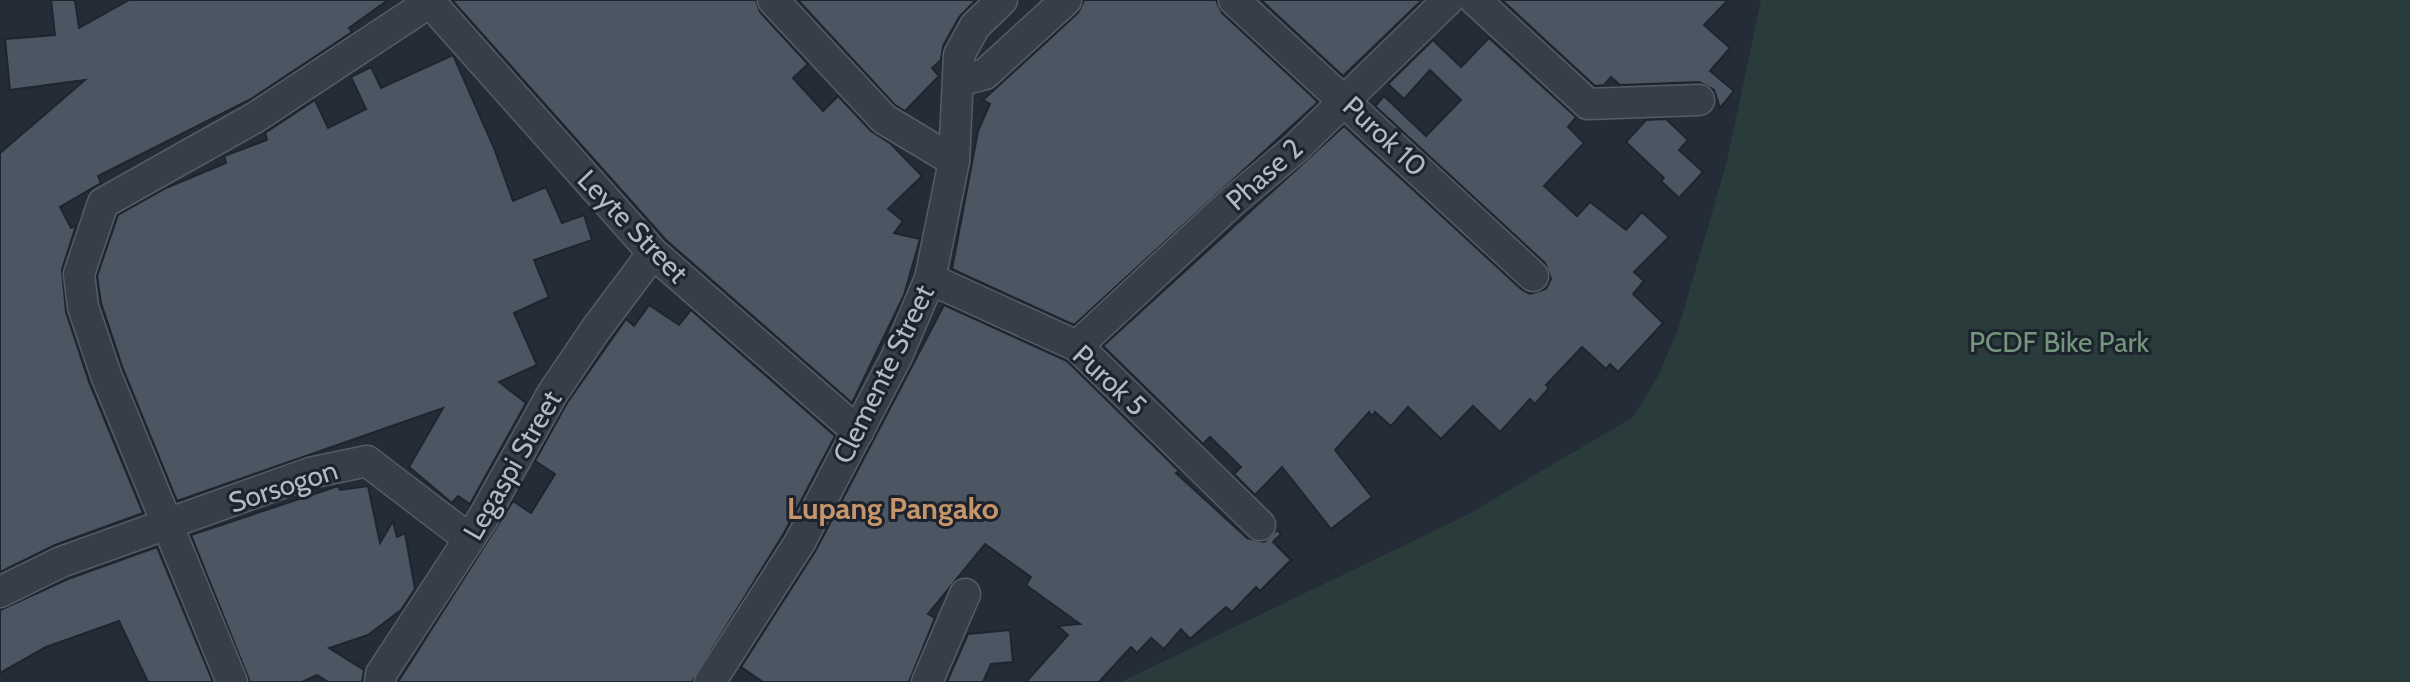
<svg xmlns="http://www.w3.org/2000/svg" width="2410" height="682" viewBox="0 0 2410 682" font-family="Cabin,sans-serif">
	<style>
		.green { fill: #2a3b3c }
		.building { fill: #4c5662; stroke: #1e252e; stroke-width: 2 }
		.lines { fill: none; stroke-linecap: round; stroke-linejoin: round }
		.minor-casing { stroke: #555c65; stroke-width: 33 }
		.minor { stroke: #373e47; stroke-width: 30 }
		.labels { text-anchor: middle; stroke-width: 6; stroke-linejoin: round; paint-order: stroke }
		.street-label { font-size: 28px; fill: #b2b9c3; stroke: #1d232c }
		.park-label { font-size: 28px; fill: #73967c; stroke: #1d232c }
		.neighbourhood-label { font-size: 30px; font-weight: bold; fill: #c6946a; stroke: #1d232c }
	</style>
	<rect width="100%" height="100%" fill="#242c37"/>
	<!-- green -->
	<path class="green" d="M 1761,0 L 2410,0 L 2410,682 L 1121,682 L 1467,515 L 1633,417 L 1657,378 L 1678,330 L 1727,161 Z"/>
	<!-- building -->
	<g class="building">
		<path d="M 51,0 L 75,0 L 79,28 L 129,0 L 388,0 L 349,28 L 352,32 L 251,99 L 98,176 L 101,183 L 60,207 L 71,228 L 76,226 L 62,269 L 66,312 L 89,382 L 143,513 L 55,545 L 0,572 L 0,153 L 85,80 L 10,90 L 5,39 L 55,35 Z"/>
		<path d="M 452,0 L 756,0 L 760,12 L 808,64 L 793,78 L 823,111 L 838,96 L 871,131 L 891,144 L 922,176 L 888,209 L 903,221 L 894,233 L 920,239 L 904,295 L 852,403 L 666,240 Z"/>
		<path d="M 798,0 L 976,0 L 959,17 L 943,46 L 941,60 L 932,68 L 939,76 L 905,111 L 895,105 Z"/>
		<path d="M 1084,0 L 1216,0 L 1222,13 L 1318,102 L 1074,325 L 952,269 L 978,131 L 990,104 L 983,100 L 1078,13 Z"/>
		<path d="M 1261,0 L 1422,0 L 1343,76 Z"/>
		<path d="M 1502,0 L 1728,0 L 1704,25 L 1730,48 L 1710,71 L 1734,91 L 1720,108 L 1714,90 L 1699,82 L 1620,85 L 1611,77 L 1604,85 L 1595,86 Z"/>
		<path d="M 1489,38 L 1576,117 L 1568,127 L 1584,143 L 1544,186 L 1577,216 L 1590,202 L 1626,230 L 1642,212 L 1669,237 L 1634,272 L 1644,281 L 1633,294 L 1663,323 L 1618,372 L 1610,364 L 1606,369 L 1582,347 L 1546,385 L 1549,388 L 1535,404 L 1530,399 L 1500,432 L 1473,406 L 1441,439 L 1408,407 L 1391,426 L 1375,412 L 1372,416 L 1369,412 L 1335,450 L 1372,497 L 1331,529 L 1282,467 L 1255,495 L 1234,474 L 1241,467 L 1210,437 L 1203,444 L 1103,346 L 1344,126 L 1521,289 L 1530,294 L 1546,289 L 1551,279 L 1545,263 L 1375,106 L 1384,96 L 1426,136 L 1461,100 L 1430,70 L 1404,99 L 1388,84 L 1433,40 L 1461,67 Z"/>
		<path d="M 453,55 L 494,148 L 513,201 L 546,187 L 562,223 L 584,215 L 592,240 L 534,260 L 549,297 L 514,313 L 537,365 L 499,382 L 526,403 L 470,504 L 458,496 L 452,503 L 409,467 L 443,408 L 177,501 L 123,369 L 101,303 L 97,276 L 118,215 L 166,188 L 226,163 L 224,156 L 267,140 L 265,133 L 315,100 L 328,128 L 366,109 L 351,77 L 371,67 L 381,88 Z"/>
		<path d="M 1666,119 L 1688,140 L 1679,150 L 1703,172 L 1679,198 L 1661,181 L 1664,178 L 1626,142 L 1646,120 Z"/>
		<path d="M 649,305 L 679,325 L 691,310 L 835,436 L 784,533 L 692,682 L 398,682 L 513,501 L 531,513 L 555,474 L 535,461 L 567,403 L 626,319 L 634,326 Z"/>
		<path d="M 944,305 L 1067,361 L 1179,471 L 1176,473 L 1247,538 L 1264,542 L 1277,530 L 1281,534 L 1273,542 L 1291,560 L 1260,591 L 1256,587 L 1232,612 L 1226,607 L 1190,639 L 1181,629 L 1164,649 L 1151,638 L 1137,653 L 1131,647 L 1099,682 L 1026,682 L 1068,635 L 1058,626 L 1080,624 L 1026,585 L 1031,577 L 985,544 L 928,614 L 935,618 L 909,682 L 763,682 L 741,667 L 816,550 Z"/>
		<path d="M 338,486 L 340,490 L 368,486 L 380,543 L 393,521 L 397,537 L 405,533 L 415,589 L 401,610 L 368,635 L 329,648 L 364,670 L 362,682 L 328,682 L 317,675 L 302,682 L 250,682 L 191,535 Z"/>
		<path d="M 157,547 L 213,682 L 148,682 L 119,621 L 46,647 L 0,673 L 0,610 L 68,579 Z"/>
		<path d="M 1010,630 L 1013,662 L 991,664 L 983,682 L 947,682 L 968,634 Z"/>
	</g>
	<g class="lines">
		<defs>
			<g id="minor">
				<path d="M 428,0 L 653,253 L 858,432"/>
				<path d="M 773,0 L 884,119 L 954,161"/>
				<path d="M 1234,0 L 1533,276"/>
				<path d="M 1475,0 L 1588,104 L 1699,100"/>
				<path d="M 959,81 L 985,74 L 1066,0"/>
				<path d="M 930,279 L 1077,346 L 1260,525"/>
				<path d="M 1077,346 L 1232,202 L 1296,148 L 1448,0"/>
				<path d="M 0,592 L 61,562 L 237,499 L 310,473 L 367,461 L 469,539"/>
				<path d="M 232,682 L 106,375 L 83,307 L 79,274 L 103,203 L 256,117 L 430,2"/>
				<path d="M 380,682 L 381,674 L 483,518 L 552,394 L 596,329 L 653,253"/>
				<path d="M 710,682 L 800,542 L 897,356 L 930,279 L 954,161 L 959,55 L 975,26 L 1002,0"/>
				<path d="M 927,682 L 965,594"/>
			</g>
		</defs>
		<!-- minor casing -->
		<use href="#minor" class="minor-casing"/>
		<!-- minor -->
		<use href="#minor" class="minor"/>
	</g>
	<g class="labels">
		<!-- street labels -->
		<g class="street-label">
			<text transform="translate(1385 136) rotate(43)" y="10">Purok 10</text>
			<text transform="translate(1264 174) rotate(-42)" y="10">Phase 2</text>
			<text transform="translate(633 226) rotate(46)" y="10">Leyte Street</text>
			<text transform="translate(883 374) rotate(-64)" y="10">Clemente Street</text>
			<text transform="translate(1110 380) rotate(43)" y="10">Purok 5</text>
			<text transform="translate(512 465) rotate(-60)" y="10">Legaspi Street</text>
			<text transform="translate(283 486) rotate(-18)" y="10">Sorsogon</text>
		</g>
		<!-- park labels -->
		<g class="park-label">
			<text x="2059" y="352">PCDF Bike Park</text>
		</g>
		<!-- neighbourhood labels -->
		<g class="neighbourhood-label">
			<text x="893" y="519">Lupang Pangako</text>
		</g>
	</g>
</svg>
